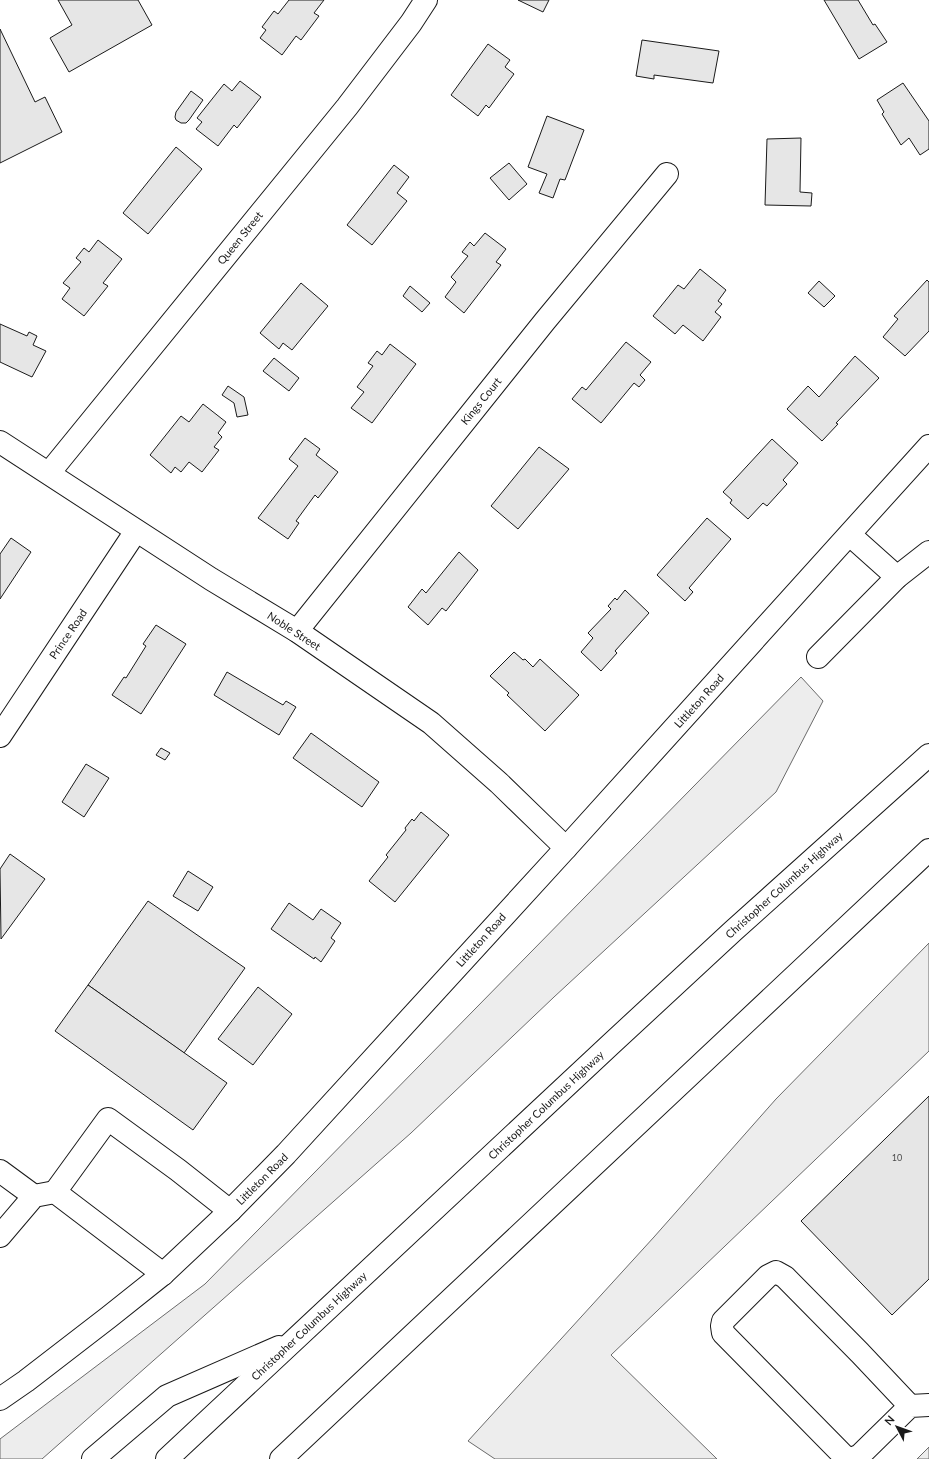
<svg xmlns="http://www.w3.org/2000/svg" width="929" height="1459" viewBox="0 0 929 1459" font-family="Lato,sans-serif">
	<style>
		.built { fill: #ededed; stroke: #6a6a6a }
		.building { fill: #e6e6e6; stroke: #1a1a1a }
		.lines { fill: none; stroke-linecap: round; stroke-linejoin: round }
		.minor-casing { stroke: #1a1a1a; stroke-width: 24 }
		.major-casing { stroke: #1a1a1a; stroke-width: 24 }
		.highway-casing { stroke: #1a1a1a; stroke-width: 24 }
		.minor { stroke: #fff; stroke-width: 22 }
		.major { stroke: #fff; stroke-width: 22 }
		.highway { stroke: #fff; stroke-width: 22 }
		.labels { text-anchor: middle; stroke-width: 3; stroke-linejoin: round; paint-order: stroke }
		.number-label { font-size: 9px; fill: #4d4d4d }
		.street-label { font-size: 11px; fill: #1a1a1a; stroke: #fff }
	</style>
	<rect width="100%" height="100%" fill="#fff"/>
	<!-- built -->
	<g class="built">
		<path d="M 801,677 L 823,701 L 776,792 L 554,997 L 411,1133 L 42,1459 L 0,1459 L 0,1439 L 205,1284 Z"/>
		<path d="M 929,943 L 929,1051 L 611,1355 L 717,1459 L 495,1459 L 468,1441 L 654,1237 L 776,1099 Z"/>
		<path d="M 929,1447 L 929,1459 L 917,1459 Z"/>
	</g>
	<!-- building -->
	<g class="building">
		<path d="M 58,0 L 138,0 L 152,25 L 69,72 L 50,38 L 72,25 Z"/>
		<path d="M 289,0 L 324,0 L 314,13 L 319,16 L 301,40 L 296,36 L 282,55 L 260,38 L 266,30 L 262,27 L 274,11 L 278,14 Z"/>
		<path d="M 518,0 L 549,0 L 543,12 Z"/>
		<path d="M 824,0 L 858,0 L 873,25 L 875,24 L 887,42 L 859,59 Z"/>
		<path d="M 0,29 L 35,102 L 45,97 L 62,132 L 0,163 Z"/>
		<path d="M 642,40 L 719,51 L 713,83 L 654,75 L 654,79 L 636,76 Z"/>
		<path d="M 488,44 L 510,60 L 505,67 L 514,74 L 489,108 L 486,105 L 478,116 L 451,95 Z"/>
		<path d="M 240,81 L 261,97 L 237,128 L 234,125 L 218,146 L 196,129 L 202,122 L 197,118 L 224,84 L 232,91 Z"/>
		<path d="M 903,83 L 929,121 L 929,149 L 920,155 L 909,138 L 901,145 L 882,114 L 884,112 L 877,100 Z"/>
		<path d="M 191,91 L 203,100 L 189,120 L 186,123 L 181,123 L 176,120 L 175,117 L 176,112 Z"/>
		<path d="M 547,116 L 584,130 L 565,180 L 560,179 L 553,198 L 539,193 L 547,174 L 528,167 Z"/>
		<path d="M 801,138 L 800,192 L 812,193 L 811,206 L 765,205 L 767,139 Z"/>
		<path d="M 176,147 L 202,169 L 148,234 L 123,213 Z"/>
		<path d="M 509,163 L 527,184 L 509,200 L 490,178 Z"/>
		<path d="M 394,165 L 409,177 L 397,193 L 407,201 L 372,245 L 347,225 Z"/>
		<path d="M 485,233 L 506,249 L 496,262 L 501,265 L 464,313 L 445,297 L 456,282 L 451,277 L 468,256 L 462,252 L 470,242 L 474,246 Z"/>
		<path d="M 98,240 L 122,259 L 103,283 L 108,286 L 84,316 L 62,299 L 70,288 L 63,283 L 81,262 L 76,258 L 84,248 L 89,252 Z"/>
		<path d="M 700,269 L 726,290 L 718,301 L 722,304 L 715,312 L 721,317 L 703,341 L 683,325 L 675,334 L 653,316 L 678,285 L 684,289 Z"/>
		<path d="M 927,280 L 929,282 L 929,331 L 905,356 L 883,337 L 898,319 L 894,316 Z"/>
		<path d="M 819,281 L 835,296 L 824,307 L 808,293 Z"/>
		<path d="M 301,283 L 328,306 L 292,350 L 283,343 L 279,349 L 260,333 Z"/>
		<path d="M 410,286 L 430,303 L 422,312 L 403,296 Z"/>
		<path d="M 0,324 L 27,336 L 29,332 L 37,336 L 33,345 L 46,351 L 32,377 L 0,362 Z"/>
		<path d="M 626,342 L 651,362 L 640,375 L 645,380 L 639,387 L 634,383 L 601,423 L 572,399 L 582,387 L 586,390 Z"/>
		<path d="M 390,344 L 416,364 L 372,423 L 351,408 L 364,392 L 357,387 L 373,366 L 368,363 L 377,351 L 382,355 Z"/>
		<path d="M 855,356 L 879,378 L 836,423 L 838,424 L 822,441 L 787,409 L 808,386 L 819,397 Z"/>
		<path d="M 274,358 L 299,378 L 289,391 L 263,371 Z"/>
		<path d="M 228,386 L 244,397 L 248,415 L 237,417 L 234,403 L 222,395 Z"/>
		<path d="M 203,404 L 226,422 L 218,433 L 222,437 L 214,447 L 219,450 L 202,472 L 189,462 L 181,472 L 175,467 L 171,473 L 150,455 L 181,416 L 189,422 Z"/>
		<path d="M 305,438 L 320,449 L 316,455 L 338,472 L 318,498 L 315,495 L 296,521 L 299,523 L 288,539 L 258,518 L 298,466 L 289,459 Z"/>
		<path d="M 772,439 L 798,463 L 783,480 L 787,484 L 767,506 L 763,503 L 748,519 L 730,503 L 732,500 L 723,492 Z"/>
		<path d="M 539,447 L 569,469 L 518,529 L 491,506 Z"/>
		<path d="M 707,518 L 731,539 L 689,588 L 693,592 L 685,601 L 657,575 Z"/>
		<path d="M 11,538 L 31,552 L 0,599 L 0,554 Z"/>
		<path d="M 459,552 L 478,570 L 446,611 L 442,608 L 428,625 L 408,607 L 422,589 L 426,593 Z"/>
		<path d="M 625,590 L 649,613 L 615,651 L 617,653 L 601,671 L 581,652 L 593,638 L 588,633 L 611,609 L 608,606 L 615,598 L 617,600 Z"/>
		<path d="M 156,625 L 186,644 L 141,714 L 112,695 L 124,677 L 126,678 L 146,646 L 143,644 Z"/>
		<path d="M 514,652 L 523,660 L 525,659 L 533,667 L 540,659 L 579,695 L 545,731 L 507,695 L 509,693 L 490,676 Z"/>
		<path d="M 227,672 L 283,705 L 286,701 L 296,707 L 279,735 L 214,695 Z"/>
		<path d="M 311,733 L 379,782 L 362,807 L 293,758 Z"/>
		<path d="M 161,748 L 170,753 L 165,760 L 156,755 Z"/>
		<path d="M 86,764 L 109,778 L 84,817 L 62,802 Z"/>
		<path d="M 421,812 L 449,835 L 395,902 L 369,881 L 388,857 L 386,855 L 406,830 L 405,828 L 412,819 L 414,821 Z"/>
		<path d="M 10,854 L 45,879 L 1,939 L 0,869 Z"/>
		<path d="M 188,871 L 213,887 L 198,911 L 173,896 Z"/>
		<path d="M 148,901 L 245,968 L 184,1053 L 88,985 Z"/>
		<path d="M 289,903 L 313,920 L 321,909 L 341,923 L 331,938 L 335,941 L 321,962 L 315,957 L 314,959 L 271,929 Z"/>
		<path d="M 88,985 L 227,1083 L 193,1130 L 55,1031 Z"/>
		<path d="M 258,987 L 292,1014 L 253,1065 L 218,1039 Z"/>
		<path d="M 929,1096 L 929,1279 L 892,1315 L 801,1221 Z"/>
	</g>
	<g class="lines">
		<defs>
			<g id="minor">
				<path d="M 0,442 L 211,579 L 297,631 L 431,723 L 499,783 L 566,848"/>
				<path d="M 49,473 L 347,107 L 411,23 L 426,0"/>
				<path d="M 850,535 L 897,577"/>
				<path d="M 297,631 L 545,321 L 667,174"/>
				<path d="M 818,657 L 897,577 L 929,552"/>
				<path d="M 0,736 L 136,531"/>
				<path d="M 0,1171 L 34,1196"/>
				<path d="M 0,1236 L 34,1196 L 55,1192"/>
				<path d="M 163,1274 L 55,1192 L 108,1119 L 178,1170 L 230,1211"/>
				<path d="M 852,1459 L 844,1456 L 723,1333 L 722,1326 L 723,1321 L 768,1276 L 776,1272 L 785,1277 L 860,1353 L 910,1406"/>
				<path d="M 852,1459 L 860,1455 L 910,1406 L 929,1405"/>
			</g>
			<path id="major" d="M 0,1399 L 26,1381 L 109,1317 L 163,1274 L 230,1211 L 286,1154 L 566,848 L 929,446"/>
			<g id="highway">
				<path d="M 93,1459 L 167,1396 L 279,1347"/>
				<path d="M 167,1459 L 611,1044 L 733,931 L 929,755"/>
				<path d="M 281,1459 L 929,850"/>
			</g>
		</defs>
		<!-- minor casing -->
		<use href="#minor" class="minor-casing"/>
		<!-- major casing -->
		<use href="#major" class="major-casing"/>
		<!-- highway casing -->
		<use href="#highway" class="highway-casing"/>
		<!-- minor -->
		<use href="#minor" class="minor"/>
		<!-- major -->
		<use href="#major" class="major"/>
		<!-- highway -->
		<use href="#highway" class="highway"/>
	</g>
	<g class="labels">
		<!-- number labels -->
		<g class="number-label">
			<text x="897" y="1161">10</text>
		</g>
		<!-- street labels -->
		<g class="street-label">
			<text transform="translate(240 238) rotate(-51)" y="4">Queen Street</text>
			<text transform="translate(481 401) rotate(-51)" y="4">Kings Court</text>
			<text transform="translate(294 631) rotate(33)" y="4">Noble Street</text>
			<text transform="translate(68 634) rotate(-56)" y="4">Prince Road</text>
			<text transform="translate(699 701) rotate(-48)" y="4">Littleton Road</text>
			<text transform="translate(784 885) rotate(-42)" y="4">Christopher Columbus Highway</text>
			<text transform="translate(481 940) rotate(-48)" y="4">Littleton Road</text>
			<text transform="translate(546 1105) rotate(-43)" y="4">Christopher Columbus Highway</text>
			<text transform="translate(262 1179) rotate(-45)" y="4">Littleton Road</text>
			<text transform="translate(309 1326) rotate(-43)" y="4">Christopher Columbus Highway</text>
		</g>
	</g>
	<!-- north arrow -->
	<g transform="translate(897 1427) rotate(311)" stroke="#ffffff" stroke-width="3" paint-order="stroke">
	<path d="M0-3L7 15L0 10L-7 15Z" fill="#1a1a1a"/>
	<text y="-6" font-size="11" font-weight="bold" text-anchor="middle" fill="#1a1a1a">N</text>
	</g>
</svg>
